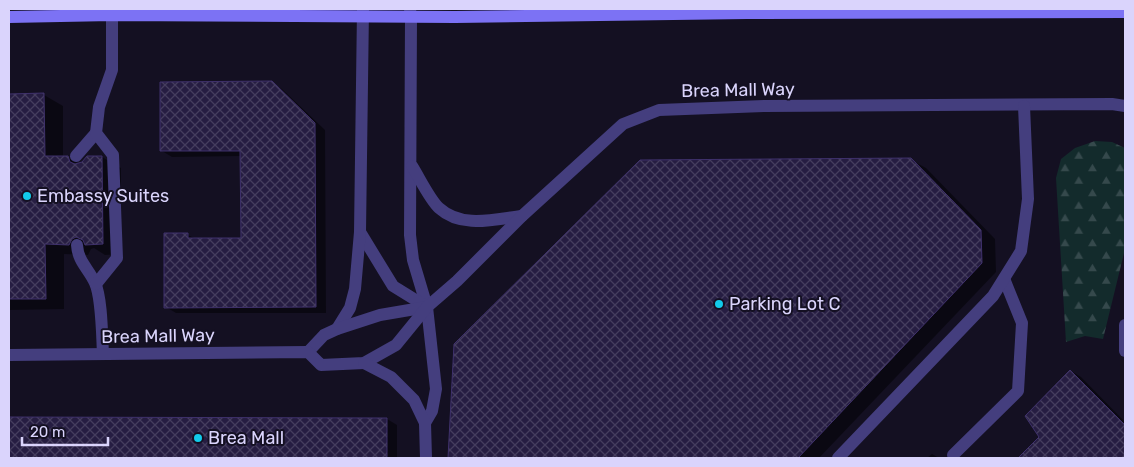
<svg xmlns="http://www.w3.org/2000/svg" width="1134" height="467" viewBox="0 0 1134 467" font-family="Rubik,sans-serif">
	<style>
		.forest { fill: url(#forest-firs) }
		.shadow { fill: #0007 }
		.building { fill: url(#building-cross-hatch); stroke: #3f316c }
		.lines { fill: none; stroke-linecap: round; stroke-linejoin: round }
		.lane { stroke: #443e7e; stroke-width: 12 }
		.secondary { stroke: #7c72f4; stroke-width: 12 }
		.poi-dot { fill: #12caea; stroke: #141022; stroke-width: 2 }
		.labels { text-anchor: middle; stroke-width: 4; stroke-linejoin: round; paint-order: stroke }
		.street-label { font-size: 18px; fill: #dad4fc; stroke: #141022 }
		.poi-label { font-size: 18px; fill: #dad4fc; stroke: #141022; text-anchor: start }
	</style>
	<defs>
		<pattern id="forest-firs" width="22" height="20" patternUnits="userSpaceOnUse" patternTransform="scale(1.25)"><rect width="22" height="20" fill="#132b2c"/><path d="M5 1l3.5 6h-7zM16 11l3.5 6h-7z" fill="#35494c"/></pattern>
		<pattern id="building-cross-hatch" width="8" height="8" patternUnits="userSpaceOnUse" patternTransform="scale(1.25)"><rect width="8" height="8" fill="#261d42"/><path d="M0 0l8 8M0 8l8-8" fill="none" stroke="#453d5e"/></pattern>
	</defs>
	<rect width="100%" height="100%" fill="#141022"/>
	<!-- forest -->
	<path class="forest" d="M 1095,141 L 1112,142 L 1125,148 L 1125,249 L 1103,339 L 1085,336 L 1066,342 L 1056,178 L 1061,159 L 1075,148 Z"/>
	<!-- shadow -->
	<g class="shadow">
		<path d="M 271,82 L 282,89 L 325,130 L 326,313 L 176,313 L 166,307 L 165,235 L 188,235 L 196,239 L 242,239 L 241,156 L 172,157 L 162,151 Z"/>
		<path d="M 9,95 L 44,95 L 63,106 L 63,157 L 68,157 L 79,164 L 88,157 L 102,157 L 121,168 L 121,254 L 105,255 L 94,248 L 91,249 L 88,255 L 64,254 L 64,309 L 9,310 Z"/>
		<path d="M 911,160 L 926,168 L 995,239 L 996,272 L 819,458 L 450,458 L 456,345 Z"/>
		<path d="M 1071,371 L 1081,377 L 1125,422 L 1125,458 L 1020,458 L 1041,437 Z"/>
		<path d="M 9,418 L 387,419 L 397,425 L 397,458 L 9,458 Z"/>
		<path d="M 932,454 L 939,458 L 927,458 Z"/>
	</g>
	<!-- building -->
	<g class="building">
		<path d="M 272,81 L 315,123 L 316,307 L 164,308 L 164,233 L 188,233 L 188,238 L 241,238 L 240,151 L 160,151 L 160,82 Z"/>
		<path d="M 44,93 L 45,156 L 68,156 L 70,162 L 75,164 L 82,162 L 87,156 L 102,156 L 103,244 L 85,245 L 83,240 L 76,237 L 72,239 L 69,245 L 45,244 L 46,299 L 9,299 L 9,94 Z"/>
		<path d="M 911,158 L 981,230 L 982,263 L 798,458 L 448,458 L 454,344 L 640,160 Z"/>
		<path d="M 1070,370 L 1125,425 L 1125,458 L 1018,458 L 1039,437 L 1025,416 Z"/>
		<path d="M 9,417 L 387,418 L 387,458 L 9,458 Z"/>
	</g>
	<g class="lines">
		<!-- lane -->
		<g class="lane">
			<path d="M 410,9 L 411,17 L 410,235 L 413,260 L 427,307 L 436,389 L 432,411 L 425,423"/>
			<path d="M 76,156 L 96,133"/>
			<path d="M 412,166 C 419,177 430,200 439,208 C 462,229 495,219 522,216"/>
			<path d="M 360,232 L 393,286 L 427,307"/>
			<path d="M 77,245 C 78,262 89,269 95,283 C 102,298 102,337 103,354"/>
			<path d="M 96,284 L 117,258 L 113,155 L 96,133 L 99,107 L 112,70 L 112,15"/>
			<path d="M 1125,325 L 1125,351"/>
			<path d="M 337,329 L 350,308 L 355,289 L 360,232 L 363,9"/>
			<path d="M 308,352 L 324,335 L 337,329 L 380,315 L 427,307"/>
			<path d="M 9,355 L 308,352 L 321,365 L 364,363 L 396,345 L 427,307 L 457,281 L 522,216 L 623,124 L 659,110 L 764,106 L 1112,104 L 1125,106"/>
			<path d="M 364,363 L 391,377 L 414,400 L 425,423 L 426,458"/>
			<path d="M 953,455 L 1018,391 L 1022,323 L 1005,281"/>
			<path d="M 838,458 L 993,296 L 1021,251 L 1028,199 L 1024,106"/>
		</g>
		<!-- secondary -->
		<path class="secondary" d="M 9,17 L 112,15 L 455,17 L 747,13 L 1125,12"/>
	</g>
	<!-- markers -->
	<g class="poi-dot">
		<circle cx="27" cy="196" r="5"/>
		<circle cx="719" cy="304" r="5"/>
		<circle cx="198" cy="438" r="5"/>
	</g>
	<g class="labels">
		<!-- street labels -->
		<g class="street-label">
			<text transform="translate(738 90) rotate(-1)" y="6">Brea Mall Way</text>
			<text transform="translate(158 336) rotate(-1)" y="6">Brea Mall Way</text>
		</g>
		<!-- poi labels -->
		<g class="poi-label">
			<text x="37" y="202">Embassy Suites</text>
			<text x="729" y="310">Parking Lot C</text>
			<text x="208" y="444">Brea Mall</text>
		</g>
	</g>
	<!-- border -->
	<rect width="1134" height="467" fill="none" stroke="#dad4fc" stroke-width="20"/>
	<!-- scale -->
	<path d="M22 437v8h86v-8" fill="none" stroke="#dad4fc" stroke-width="2.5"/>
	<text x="30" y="437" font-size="15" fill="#dad4fc" stroke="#141022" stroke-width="4" paint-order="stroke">20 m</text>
</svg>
